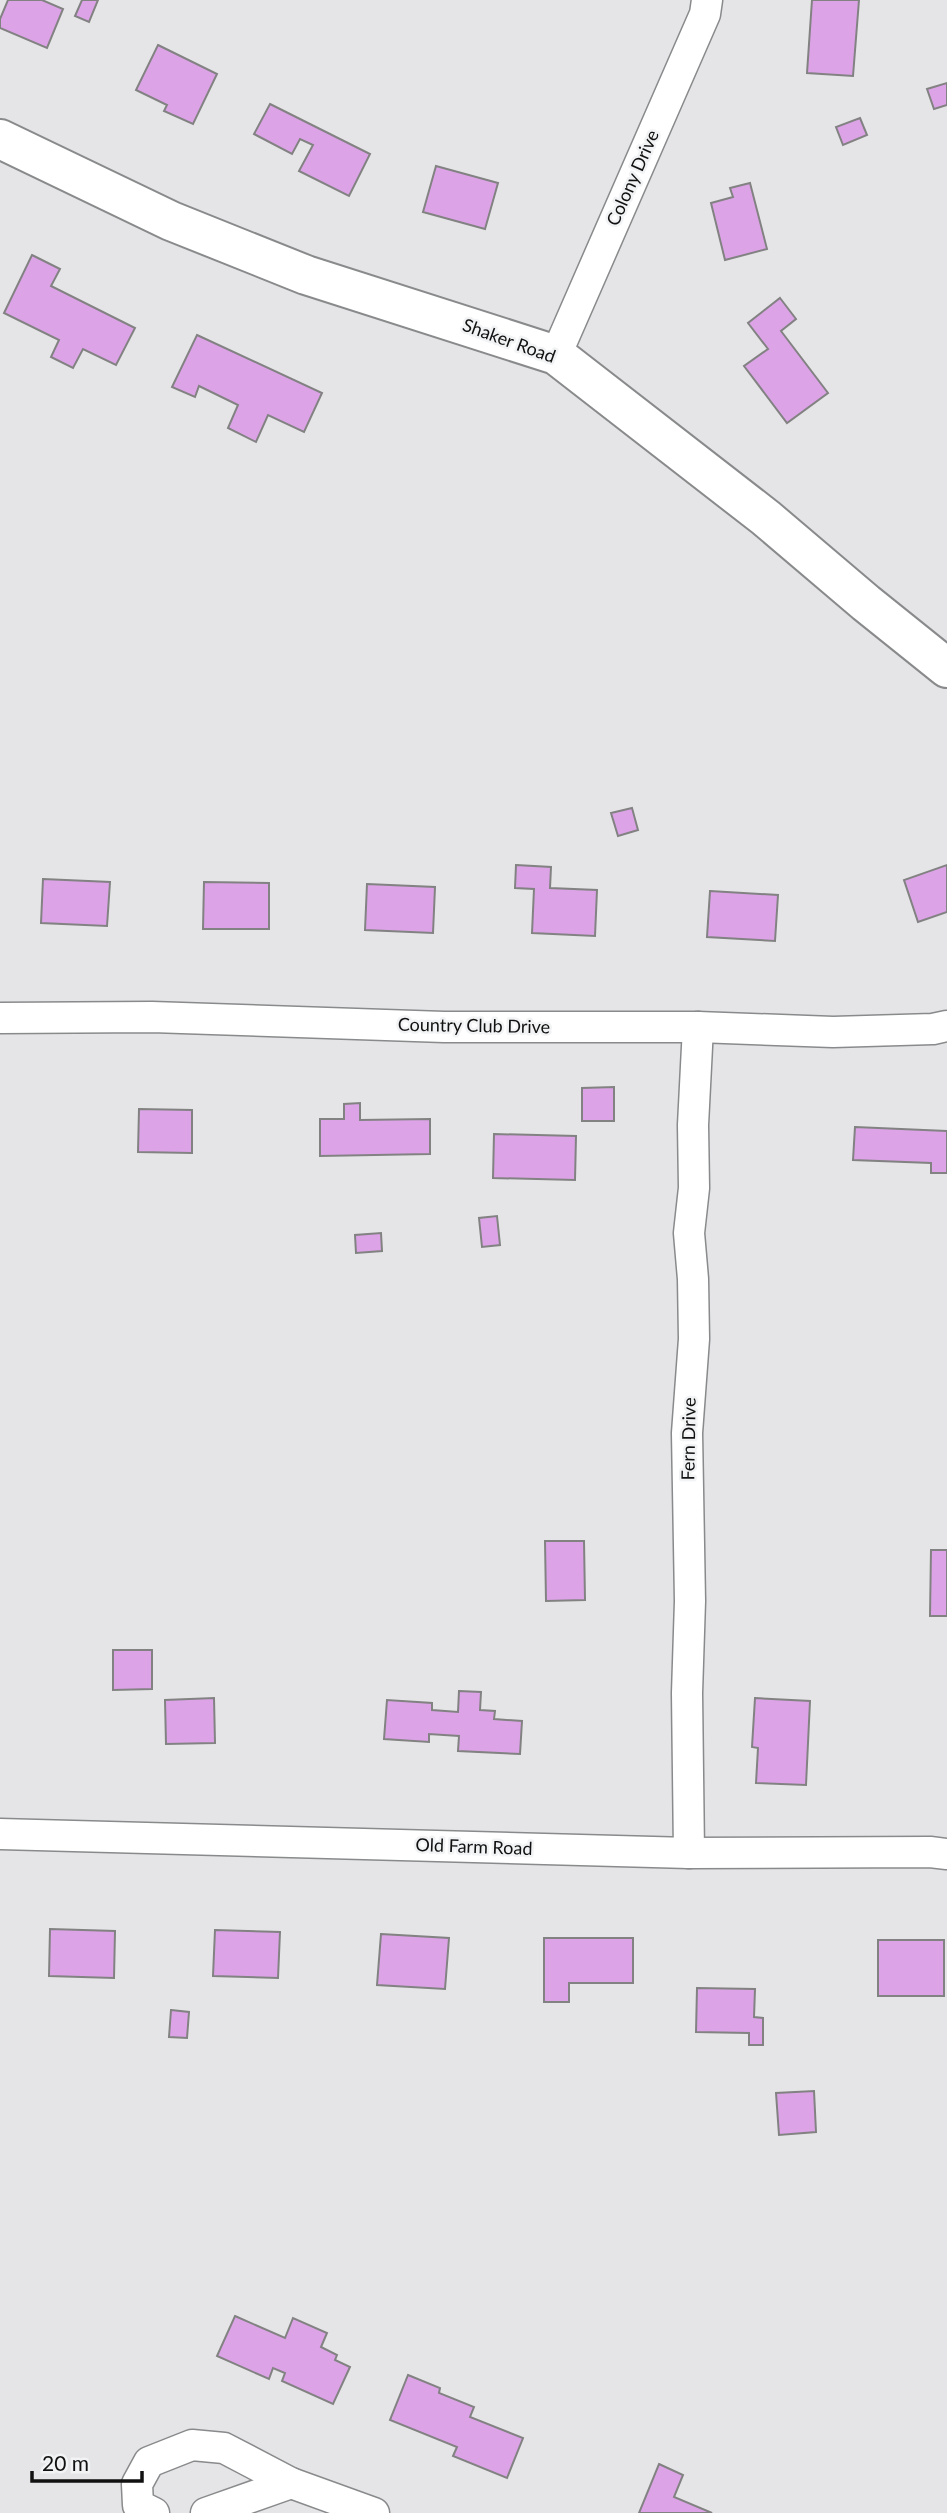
<svg xmlns="http://www.w3.org/2000/svg" width="947" height="2513" viewBox="0 0 947 2513" font-family="Lato,sans-serif">
	<style>
		.building { fill: #dca4e7; stroke: #838283; stroke-width: 2 }
		.lines { fill: none; stroke-linecap: round; stroke-linejoin: round }
		.minor-casing { stroke: #898a8b; stroke-width: 33 }
		.tertiary-casing { stroke: #898a8b; stroke-width: 42 }
		.minor { stroke: #fff; stroke-width: 30 }
		.tertiary { stroke: #fff; stroke-width: 38 }
		.labels { text-anchor: middle; stroke-width: 5; stroke-linejoin: round; paint-order: stroke }
		.street-label { font-size: 18px; fill: #111; stroke: #f2f3f4 }
	</style>
	<rect width="100%" height="100%" fill="#e5e5e7"/>
	<!-- building -->
	<g class="building">
		<path d="M 8,0 L 42,0 L 63,9 L 47,48 L 0,28 L 0,19 Z"/>
		<path d="M 82,0 L 98,0 L 89,22 L 75,16 Z"/>
		<path d="M 812,0 L 859,0 L 853,76 L 807,73 Z"/>
		<path d="M 158,45 L 217,74 L 193,124 L 164,111 L 167,105 L 136,90 Z"/>
		<path d="M 947,83 L 947,105 L 934,109 L 927,89 Z"/>
		<path d="M 270,104 L 370,154 L 349,196 L 299,171 L 313,145 L 300,139 L 292,154 L 254,134 Z"/>
		<path d="M 860,118 L 867,135 L 843,145 L 836,127 Z"/>
		<path d="M 436,166 L 498,183 L 485,229 L 423,212 Z"/>
		<path d="M 750,183 L 767,249 L 725,260 L 711,203 L 733,197 L 730,188 Z"/>
		<path d="M 32,255 L 60,269 L 51,286 L 135,328 L 116,365 L 83,349 L 73,368 L 51,357 L 59,340 L 4,313 Z"/>
		<path d="M 780,298 L 796,319 L 781,331 L 828,393 L 787,423 L 744,366 L 768,349 L 748,323 Z"/>
		<path d="M 197,335 L 322,393 L 304,432 L 268,415 L 256,442 L 228,428 L 238,405 L 199,386 L 195,397 L 172,387 Z"/>
		<path d="M 632,808 L 638,830 L 618,836 L 611,813 Z"/>
		<path d="M 516,865 L 551,867 L 550,888 L 597,890 L 595,936 L 532,933 L 534,889 L 515,888 Z"/>
		<path d="M 947,865 L 947,912 L 918,922 L 904,880 Z"/>
		<path d="M 43,879 L 110,882 L 107,926 L 41,923 Z"/>
		<path d="M 204,882 L 269,883 L 269,929 L 203,929 Z"/>
		<path d="M 367,884 L 435,887 L 433,933 L 365,930 Z"/>
		<path d="M 710,891 L 778,895 L 775,941 L 707,937 Z"/>
		<path d="M 614,1087 L 614,1121 L 582,1121 L 582,1088 Z"/>
		<path d="M 360,1103 L 360,1120 L 430,1119 L 430,1154 L 320,1156 L 320,1119 L 344,1119 L 344,1104 Z"/>
		<path d="M 139,1109 L 192,1110 L 192,1153 L 138,1152 Z"/>
		<path d="M 855,1127 L 947,1131 L 947,1173 L 931,1173 L 931,1163 L 853,1160 Z"/>
		<path d="M 494,1134 L 576,1136 L 575,1180 L 493,1178 Z"/>
		<path d="M 497,1216 L 500,1245 L 482,1247 L 479,1218 Z"/>
		<path d="M 381,1233 L 382,1251 L 356,1253 L 355,1235 Z"/>
		<path d="M 545,1541 L 584,1541 L 585,1600 L 546,1601 Z"/>
		<path d="M 931,1550 L 947,1550 L 947,1616 L 930,1616 Z"/>
		<path d="M 113,1650 L 152,1650 L 152,1689 L 113,1690 Z"/>
		<path d="M 459,1691 L 481,1692 L 480,1710 L 495,1711 L 494,1719 L 522,1721 L 520,1754 L 458,1751 L 459,1736 L 429,1734 L 429,1742 L 384,1739 L 387,1700 L 432,1703 L 432,1710 L 458,1712 Z"/>
		<path d="M 214,1698 L 215,1743 L 166,1744 L 165,1700 Z"/>
		<path d="M 755,1698 L 810,1701 L 806,1785 L 756,1783 L 758,1748 L 752,1747 Z"/>
		<path d="M 50,1929 L 115,1931 L 114,1978 L 49,1976 Z"/>
		<path d="M 215,1930 L 280,1932 L 278,1978 L 213,1976 Z"/>
		<path d="M 381,1934 L 449,1938 L 445,1989 L 377,1985 Z"/>
		<path d="M 544,1938 L 633,1938 L 633,1983 L 569,1983 L 569,2002 L 544,2002 Z"/>
		<rect x="878" y="1940" width="66" height="56"/>
		<path d="M 697,1988 L 755,1989 L 754,2017 L 763,2018 L 763,2045 L 749,2045 L 749,2033 L 696,2032 Z"/>
		<path d="M 171,2010 L 189,2012 L 187,2038 L 169,2037 Z"/>
		<path d="M 814,2091 L 816,2132 L 779,2135 L 776,2093 Z"/>
		<path d="M 235,2316 L 285,2338 L 293,2318 L 327,2333 L 321,2347 L 337,2355 L 335,2360 L 350,2367 L 333,2404 L 282,2381 L 285,2373 L 273,2368 L 269,2379 L 217,2356 Z"/>
		<path d="M 408,2375 L 440,2388 L 439,2393 L 474,2407 L 470,2417 L 523,2438 L 507,2478 L 453,2456 L 457,2447 L 390,2420 Z"/>
		<path d="M 659,2464 L 683,2475 L 674,2497 L 712,2513 L 639,2513 Z"/>
	</g>
	<g class="lines">
		<defs>
			<g id="minor">
				<path d="M 556,355 L 705,14 L 707,0"/>
				<path d="M 0,1018 L 152,1017 L 444,1027 L 698,1027 L 833,1032 L 933,1029 L 947,1026"/>
				<path d="M 0,1834 L 689,1853 L 930,1852 L 947,1854"/>
				<path d="M 689,1853 L 687,1693 L 690,1601 L 687,1433 L 694,1339 L 693,1279 L 689,1233 L 694,1188 L 693,1125 L 698,1027"/>
				<path d="M 154,2513 L 138,2505 L 137,2484 L 149,2462 L 192,2445 L 224,2448 L 291,2483 L 374,2513"/>
				<path d="M 206,2513 L 291,2483"/>
			</g>
			<path id="tertiary" d="M 0,139 L 171,221 L 306,275 L 556,355 L 766,518 L 866,603 L 947,668"/>
		</defs>
		<!-- minor casing -->
		<use href="#minor" class="minor-casing"/>
		<!-- tertiary casing -->
		<use href="#tertiary" class="tertiary-casing"/>
		<!-- minor -->
		<use href="#minor" class="minor"/>
		<!-- tertiary -->
		<use href="#tertiary" class="tertiary"/>
	</g>
	<g class="labels">
		<!-- street labels -->
		<g class="street-label">
			<text transform="translate(633 178) rotate(-66)" y="6">Colony Drive</text>
			<text transform="translate(509 341) rotate(20)" y="6">Shaker Road</text>
			<text transform="translate(474 1026) rotate(1)" y="6">Country Club Drive</text>
			<text transform="translate(689 1439) rotate(-89)" y="6">Fern Drive</text>
			<text transform="translate(474 1847) rotate(2)" y="6">Old Farm Road</text>
		</g>
	</g>
	<!-- scale -->
	<path d="M32 2471v10h110v-10" fill="none" stroke="#111111" stroke-width="3.5"/>
	<text x="42" y="2471" font-size="21" fill="#111111" stroke="#f2f3f4" stroke-width="5" paint-order="stroke">20 m</text>
</svg>
